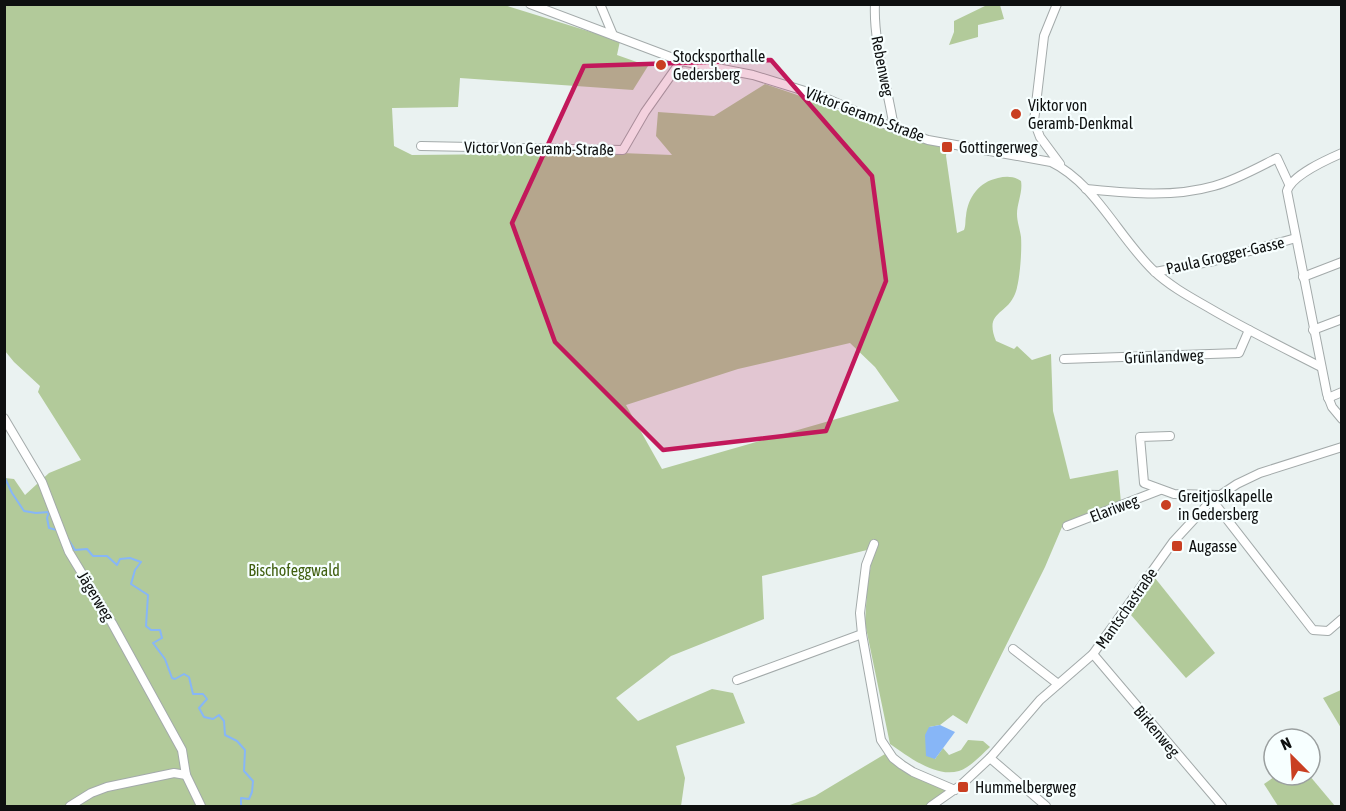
<svg xmlns="http://www.w3.org/2000/svg" width="1346" height="811" viewBox="0 0 1346 811" font-family="'Asap Condensed',sans-serif">
	<style>
		.green { fill: #b2ca9a; fill-rule: evenodd }
		.water { fill: #87b6f7 }
		.lines { fill: none; stroke-linecap: round; stroke-linejoin: round }
		.stream { stroke: #87b6f7; stroke-width: 2 }
		.minor-casing { stroke: #a3aaaa; stroke-width: 10 }
		.minor { stroke: #fff; stroke-width: 8 }
		.marked { fill: #c2185b; fill-opacity: 0.2; stroke: #c2185b; stroke-width: 4.5; stroke-linejoin: round }
		.poi-dot { fill: #c93f22; stroke: #f7ffff; stroke-width: 2 }
		.labels { text-anchor: middle; stroke-width: 4.5; stroke-linejoin: round; paint-order: stroke }
		.poi-label { font-size: 16px; fill: #0e1010; stroke: #f7ffff; text-anchor: start }
		.street-label { font-size: 16px; fill: #0e1010; stroke: #f7ffff }
		.park-label { font-size: 16px; fill: #405f10; stroke: #f7ffff }
	</style>
	<rect width="100%" height="100%" fill="#eaf2f1"/>
	<!-- green -->
	<g class="green">
		<path d="M 5,5 L 504,5 L 620,41 L 617,55 L 648,66 L 633,90 L 460,78 L 458,107 L 392,108 L 394,146 L 412,155 L 621,153 L 672,155 L 656,136 L 658,112 L 714,116 L 765,84 L 818,102 L 891,132 L 947,149 L 946,156 L 957,233 L 964,230 C 966,225 965,221 966,216 C 968,197 979,182 998,178 C 1006,176 1014,176 1021,181 C 1023,192 1017,203 1017,214 C 1017,222 1020,229 1021,237 C 1022,250 1020,282 1015,294 C 1006,316 984,311 996,341 L 1014,349 L 1017,346 L 1032,360 L 1051,354 L 1053,411 L 1070,479 L 1118,470 L 1121,503 L 1062,527 L 1045,567 L 967,724 L 953,715 L 940,725 L 929,727 L 935,759 L 943,748 L 949,755 L 961,750 L 968,740 L 983,741 L 990,747 C 981,755 971,767 959,771 C 935,778 908,756 890,744 L 865,623 L 867,590 L 874,545 L 867,550 L 762,576 L 764,619 L 671,656 L 616,698 L 638,721 L 712,689 L 733,693 L 745,723 L 676,746 L 685,778 L 681,806 L 5,806 L 5,478 L 14,479 L 25,495 L 49,473 L 81,460 L 38,392 L 40,386 L 14,362 L 5,351 ZM 850,343 L 875,367 L 899,401 L 662,469 L 626,405 L 738,369 Z"/>
		<path d="M 987,5 L 1000,5 L 1004,19 L 978,25 L 978,37 L 949,45 L 954,32 L 954,21 Z"/>
		<path d="M 1155,578 L 1215,653 L 1186,678 L 1131,615 Z"/>
		<path d="M 1341,690 L 1341,728 L 1323,698 Z"/>
		<path d="M 885,754 L 892,761 L 944,787 L 945,791 L 939,797 L 925,806 L 787,806 L 815,796 Z"/>
		<path d="M 1277,775 L 1309,775 L 1335,806 L 1278,806 L 1264,784 Z"/>
	</g>
	<!-- water -->
	<path class="water" d="M 940,725 L 955,732 L 935,759 L 926,756 L 925,735 L 929,727 Z"/>
	<g class="lines">
		<!-- stream -->
		<g class="stream">
			<path d="M 4,476 L 12,493 L 24,511 L 36,513 L 49,512 L 47,518 L 49,528 L 57,530"/>
			<path d="M 68,539 L 75,550 L 87,549 L 93,556 L 107,556 L 117,565 L 120,559 L 130,558 L 141,562 L 135,570 L 131,584 L 148,595 L 146,626 L 151,630 L 160,630 L 162,638 L 153,643 L 165,659 L 172,678 L 175,679 L 184,674 L 189,677 L 193,694 L 203,694 L 207,699 L 199,708 L 204,717 L 213,719 L 219,715 L 224,721 L 225,735 L 237,741 L 245,750 L 244,771 L 253,781 L 252,792 L 249,799 L 241,798 L 241,806"/>
		</g>
		<defs>
			<g id="minor">
				<path d="M 530,4 L 681,61 L 753,75 L 821,96 L 894,128 L 928,140 L 1051,162 C 1095,183 1119,238 1154,271 C 1171,287 1192,298 1211,309 C 1247,330 1284,348 1321,367"/>
				<path d="M 600,4 L 613,35"/>
				<path d="M 875,4 C 873,42 888,89 894,128"/>
				<path d="M 1057,4 L 1044,36 L 1034,121 L 1040,137 L 1060,164"/>
				<path d="M 421,146 L 623,150 L 645,112 L 681,61"/>
				<path d="M 1342,153 C 1326,160 1292,175 1287,191 L 1327,394 L 1332,407 L 1342,419"/>
				<path d="M 1086,189 C 1128,193 1172,198 1214,186 C 1236,180 1257,168 1277,158 L 1289,184"/>
				<path d="M 1155,272 L 1214,261 L 1296,238"/>
				<path d="M 1303,277 L 1342,262"/>
				<path d="M 1313,330 L 1342,319"/>
				<path d="M 1064,359 L 1239,353 L 1249,330"/>
				<path d="M 1328,398 L 1342,392"/>
				<path d="M 4,418 L 42,482 L 69,552 L 112,623 L 182,750 L 186,775 L 201,806"/>
				<path d="M 1170,436 L 1140,437 L 1144,483 L 1174,494 L 1219,495"/>
				<path d="M 1212,500 L 1313,630 L 1328,631 L 1342,619"/>
				<path d="M 1067,526 L 1160,490"/>
				<path d="M 874,544 L 866,565 L 860,613 L 862,634 L 881,740 L 893,758 L 902,765 L 913,772 L 955,790"/>
				<path d="M 1013,649 L 1058,684"/>
				<path d="M 1093,654 L 1222,806"/>
				<path d="M 737,680 L 862,634"/>
				<path d="M 990,758 L 1046,806"/>
				<path d="M 70,806 L 91,793 L 107,787 L 174,773 L 186,775"/>
				<path d="M 931,806 L 961,785 L 990,758 L 1040,700 L 1093,654 L 1173,542 L 1210,502 L 1237,484 L 1260,473 L 1342,447"/>
			</g>
		</defs>
		<!-- minor casing -->
		<use href="#minor" class="minor-casing"/>
		<!-- minor -->
		<use href="#minor" class="minor"/>
	</g>
	<!-- marked area -->
	<path class="marked" d="M 771,60 L 872,176 L 886,281 L 826,431 L 663,450 L 555,342 L 512,223 L 584,66 Z"/>
	<!-- markers -->
	<g class="poi-dot">
		<circle cx="661" cy="65" r="6"/>
		<circle cx="1016" cy="114" r="6"/>
		<rect x="941" y="141" width="12" height="12" rx="3"/>
		<circle cx="1166" cy="505" r="6"/>
		<rect x="1171" y="540" width="12" height="12" rx="3"/>
		<rect x="957" y="781" width="12" height="12" rx="3"/>
	</g>
	<g class="labels">
		<!-- poi labels -->
		<g class="poi-label">
			<text x="673" y="62">Stocksporthalle<tspan x="673" dy="18">Gedersberg</tspan></text>
			<text x="1028" y="111">Viktor von<tspan x="1028" dy="18">Geramb-Denkmal</tspan></text>
			<text x="959" y="153">Gottingerweg</text>
			<text x="1178" y="502">Greitjoslkapelle<tspan x="1178" dy="18">in Gedersberg</tspan></text>
			<text x="1189" y="552">Augasse</text>
			<text x="975" y="793">Hummelbergweg</text>
		</g>
		<!-- street labels -->
		<g class="street-label">
			<text transform="translate(883 66) rotate(79)" y="6">Rebenweg</text>
			<text transform="translate(865 114) rotate(21)" y="6">Viktor Geramb-Straße</text>
			<text transform="translate(539 148) rotate(1)" y="6">Victor Von Geramb-Straße</text>
			<text transform="translate(1225 255) rotate(-13)" y="6">Paula Grogger-Gasse</text>
			<text transform="translate(1164 356) rotate(-2)" y="6">Grünlandweg</text>
			<text transform="translate(1114 508) rotate(-21)" y="6">Elariweg</text>
			<text transform="translate(96 596) rotate(59)" y="6">Jägerweg</text>
			<text transform="translate(1126 608) rotate(-55)" y="6">Mantschastraße</text>
			<text transform="translate(1157 731) rotate(50)" y="6">Birkenweg</text>
		</g>
		<!-- park labels -->
		<g class="park-label">
			<text x="294" y="576">Bischofeggwald</text>
		</g>
	</g>
	<!-- border -->
	<rect width="1346" height="811" fill="none" stroke="#0e1010" stroke-width="12"/>
	<!-- north arrow -->
	<g transform="translate(1292 757) rotate(336)"><circle r="28" fill="#f7ffff" stroke="#9a9f9f" stroke-width="1.5"/>
	<path d="M0-4.5L10 22L0 15L-10 22Z" fill="#c93f22"/>
	<text y="-9" font-size="16" font-weight="bold" text-anchor="middle" fill="#0e1010">N</text>
	</g>
</svg>
